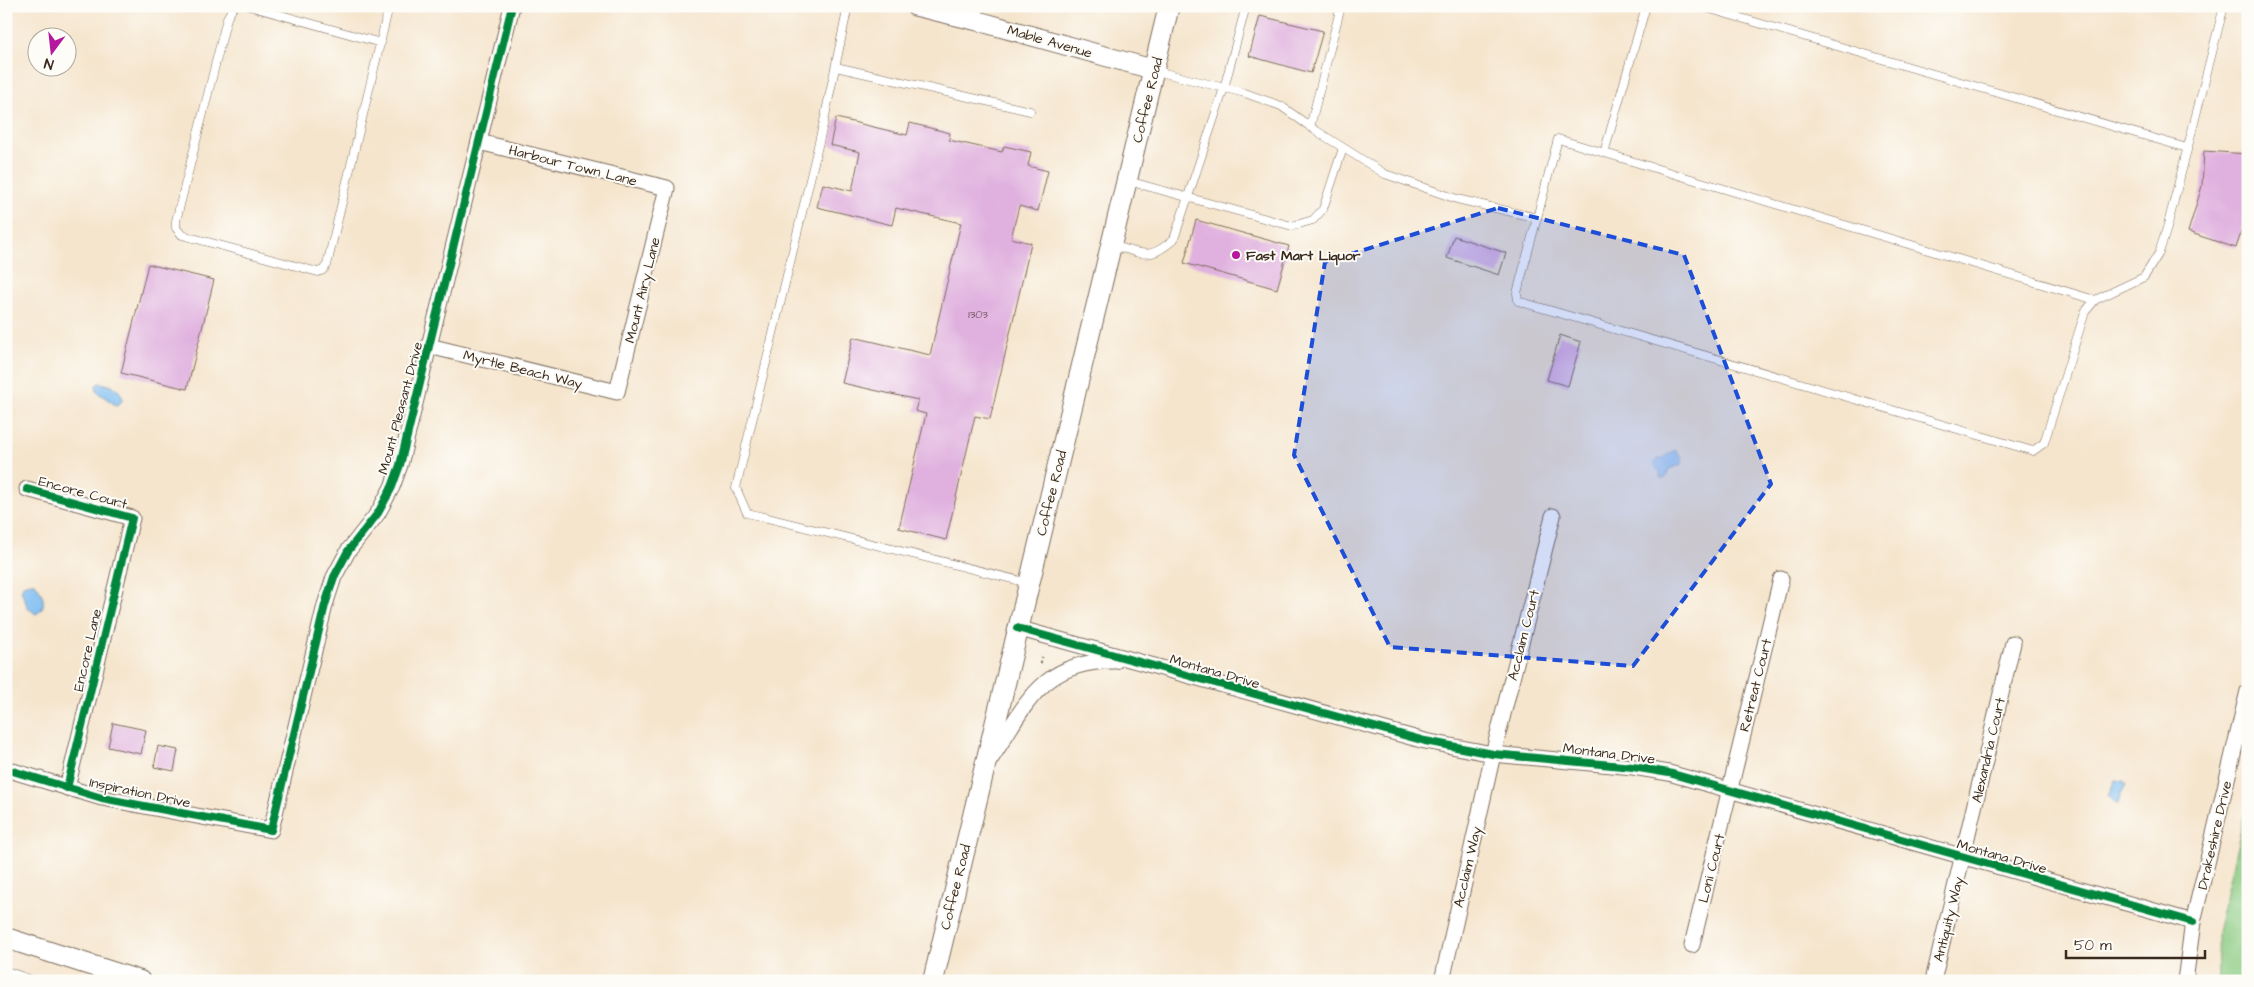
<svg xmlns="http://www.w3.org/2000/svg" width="2254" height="987" viewBox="0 0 2254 987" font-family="'Architects Daughter',sans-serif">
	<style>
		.green { fill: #8acb82; stroke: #627a50 }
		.water { fill: #7cbcf1; stroke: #5c7388 }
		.building { fill: #e0b1df }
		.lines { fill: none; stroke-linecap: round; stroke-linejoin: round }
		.service-casing { stroke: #7c6b5b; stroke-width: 9 }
		.minor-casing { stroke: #7c6b5b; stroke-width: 17 }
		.tertiary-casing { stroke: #7c6b5b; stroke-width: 21 }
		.secondary-casing { stroke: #7c6b5b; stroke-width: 22 }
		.path { stroke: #7c6b5b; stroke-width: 3; stroke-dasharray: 1 4; stroke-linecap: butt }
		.service { stroke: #fff; stroke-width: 8 }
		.minor { stroke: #fff; stroke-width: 15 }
		.tertiary { stroke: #fff; stroke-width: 19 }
		.secondary { stroke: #fff; stroke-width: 20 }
		.cycleway-casing { stroke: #fdfcf7; stroke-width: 11 }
		.cycleway { stroke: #00873e; stroke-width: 8 }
		.marked { fill: #1d4ed8; fill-opacity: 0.2; stroke: #1d4ed8; stroke-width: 4; stroke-dasharray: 10 6; stroke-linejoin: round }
		.poi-dot { fill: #b5179e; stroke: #fdfcf7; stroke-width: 2 }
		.labels { text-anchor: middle; stroke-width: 4; stroke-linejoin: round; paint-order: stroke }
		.number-label { font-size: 11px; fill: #644c4e }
		.street-label { font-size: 14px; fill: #3b2a1e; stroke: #fdfcf7 }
		.poi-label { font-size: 14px; font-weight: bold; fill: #3b2a1e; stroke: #fdfcf7; text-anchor: start }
	</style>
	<rect width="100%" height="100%" fill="#fdfcf7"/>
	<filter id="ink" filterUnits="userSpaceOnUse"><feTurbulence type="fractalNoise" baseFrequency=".02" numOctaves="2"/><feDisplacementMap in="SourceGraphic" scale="10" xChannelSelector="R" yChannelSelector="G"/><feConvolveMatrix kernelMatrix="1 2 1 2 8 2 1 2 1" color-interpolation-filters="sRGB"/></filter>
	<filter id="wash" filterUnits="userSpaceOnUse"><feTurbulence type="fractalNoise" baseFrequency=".0096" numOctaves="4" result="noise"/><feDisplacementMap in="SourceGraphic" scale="20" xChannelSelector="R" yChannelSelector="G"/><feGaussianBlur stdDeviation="1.12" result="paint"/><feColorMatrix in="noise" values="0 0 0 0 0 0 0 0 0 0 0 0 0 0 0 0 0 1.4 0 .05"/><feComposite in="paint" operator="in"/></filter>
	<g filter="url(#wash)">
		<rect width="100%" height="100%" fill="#f5e5cd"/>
		<!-- green -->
		<path class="green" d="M 2248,799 L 2248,981 L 2218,981 L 2217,932 Z"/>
		<!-- water -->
		<g class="water">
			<path d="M 99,383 C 110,384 121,388 123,400 L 117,406 L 97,392 L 96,385 Z"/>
			<path d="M 1675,450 L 1682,458 L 1682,464 L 1669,469 L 1666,478 L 1660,478 L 1660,472 L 1656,468 L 1654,463 L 1658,459 L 1663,458 Z"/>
			<path d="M 30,583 L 35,583 C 42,592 49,607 36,614 L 28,608 L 21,590 L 23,585 Z"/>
			<path d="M 2115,780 L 2123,781 L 2126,785 L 2121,794 L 2118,804 L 2115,804 L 2108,796 Z"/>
		</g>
		<g id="blocks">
			<!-- building -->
			<g class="building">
				<path d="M 1260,16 L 1323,31 L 1311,73 L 1249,56 Z"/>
				<path d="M 836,118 L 907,135 L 910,123 L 950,133 L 949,140 L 1002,152 L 1004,146 L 1031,152 L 1028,166 L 1048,171 L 1038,211 L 1019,206 L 1011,238 L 1031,243 L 990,419 L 975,416 L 946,540 L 899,528 L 926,414 L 915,411 L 918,400 L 842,383 L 853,337 L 930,355 L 961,223 L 896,208 L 892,225 L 817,207 L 823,184 L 852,191 L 860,152 L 830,145 Z"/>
				<path d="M 2204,151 L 2248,154 L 2248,212 L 2236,248 L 2188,232 L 2202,186 Z"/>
				<path d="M 1196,220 L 1289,246 L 1277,289 L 1184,263 Z"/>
				<path d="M 1454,236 L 1506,253 L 1499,275 L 1447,258 Z"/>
				<path d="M 148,264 L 214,280 L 187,389 L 121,373 Z"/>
				<path d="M 1560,335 L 1581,342 L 1568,386 L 1547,380 Z"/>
				<path d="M 113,723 L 146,730 L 141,754 L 108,747 Z"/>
				<path d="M 158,746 L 178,750 L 174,771 L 154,767 Z"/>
			</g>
		</g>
	</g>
	<g filter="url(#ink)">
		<use href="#blocks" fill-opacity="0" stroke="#7c6b5b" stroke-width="1"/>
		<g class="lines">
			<defs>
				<g id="service">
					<path d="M 234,6 L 227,18 L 176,221 L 176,228 L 182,235 L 318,272 L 323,270 L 327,265 L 389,6"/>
					<path d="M 249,6 L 381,43"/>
					<path d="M 848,6 L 824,121 L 736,488 L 747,513 L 1029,583"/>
					<path d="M 1700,6 L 2187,148"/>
					<path d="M 978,21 L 979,6"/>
					<path d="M 836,67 L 1030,111"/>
					<path d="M 1156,71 L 1245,93 L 1281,106 L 1315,130 L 1385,174 L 1457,199 L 1537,218"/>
					<path d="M 1310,127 L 1341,6"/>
					<path d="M 1604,153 L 1646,6"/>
					<path d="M 1128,181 L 1292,226 L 1313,220 L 1323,209 L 1343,148"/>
					<path d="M 1112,245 C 1141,253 1149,262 1174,239 L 1224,88 L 1246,6"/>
					<path d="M 2095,300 L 1558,139 L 1517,293 L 1518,301 L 2033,451 L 2044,443 L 2085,312 L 2095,300 L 2144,277 L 2159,253 L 2167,228 L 2224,6"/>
					<path d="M 6,971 L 35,981"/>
				</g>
				<g id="minor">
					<path d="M 429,346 L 617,392 L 667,188 L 479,142"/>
					<path d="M 27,489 L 132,518 L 67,788"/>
					<path d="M 1017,628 L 1425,741 L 1493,754 L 1633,767 L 1669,773 L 2193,922"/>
					<path d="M 990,760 C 1026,705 1041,660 1116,661"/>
					<path d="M 6,769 L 102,798 L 271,830 L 325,605 L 334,577 L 348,551 L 378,513 L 392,487 L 400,465 L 512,6"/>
					<path d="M 1692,945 L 1781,579"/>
					<path d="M 1442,981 L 1493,754 L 1553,516"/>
					<path d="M 1933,981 L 2013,643"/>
					<path d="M 2185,981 L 2193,922 L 2248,691"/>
				</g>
				<path id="tertiary" d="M 915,6 L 978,21 L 1155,70"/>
				<g id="secondary">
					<path d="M 6,938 L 140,981"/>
					<path d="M 933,981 L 1169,6"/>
				</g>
			</defs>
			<!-- service casing -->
			<use href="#service" class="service-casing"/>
			<!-- minor casing -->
			<use href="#minor" class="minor-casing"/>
			<!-- tertiary casing -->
			<use href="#tertiary" class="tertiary-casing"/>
			<!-- secondary casing -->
			<use href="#secondary" class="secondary-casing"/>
			<!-- path -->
			<path class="path" d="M 1042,657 L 1041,662 L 1045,663"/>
			<!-- service -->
			<use href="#service" class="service"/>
			<!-- minor -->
			<use href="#minor" class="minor"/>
			<!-- tertiary -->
			<use href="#tertiary" class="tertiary"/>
			<!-- secondary -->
			<use href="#secondary" class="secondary"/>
			<defs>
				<g id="cycleway">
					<path d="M 27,489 L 132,518 L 67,788"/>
					<path d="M 1017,628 L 1425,741 L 1493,754 L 1633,767 L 1669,773 L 2193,922"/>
					<path d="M 6,769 L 102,798 L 271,830 L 325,605 L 334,577 L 348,551 L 378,513 L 392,487 L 400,465 L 512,6"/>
				</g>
			</defs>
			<!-- cycleway casing -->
			<use href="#cycleway" class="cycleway-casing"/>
			<!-- cycleway -->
			<use href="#cycleway" class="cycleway"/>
		</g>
	</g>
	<!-- marked area -->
	<path class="marked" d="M 1498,208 L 1684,255 L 1771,484 L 1633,666 L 1390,647 L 1294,455 L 1325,262 Z"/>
	<!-- markers -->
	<circle class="poi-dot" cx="1236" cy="255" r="5"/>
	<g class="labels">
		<!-- number labels -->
		<g class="number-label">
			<text x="978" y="318">1303</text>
		</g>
		<!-- street labels -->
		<g class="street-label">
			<text transform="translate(1050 41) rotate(16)" y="5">Mable Avenue</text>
			<text transform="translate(1147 100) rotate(-76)" y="5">Coffee Road</text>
			<text transform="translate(573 165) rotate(14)" y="5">Harbour Town Lane</text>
			<text transform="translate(642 290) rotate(-76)" y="5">Mount Airy Lane</text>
			<text transform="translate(523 369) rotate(14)" y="5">Myrtle Beach Way</text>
			<text transform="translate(400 408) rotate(-75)" y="5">Mount Pleasant Drive</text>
			<text transform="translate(83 492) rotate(15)" y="5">Encore Court</text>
			<text transform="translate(1051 493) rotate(-76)" y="5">Coffee Road</text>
			<text transform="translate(1523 635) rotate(-76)" y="5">Acclaim Court</text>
			<text transform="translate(87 650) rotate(-77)" y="5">Encore Lane</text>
			<text transform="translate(1215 671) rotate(16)" y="5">Montana Drive</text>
			<text transform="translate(1755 685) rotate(-76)" y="5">Retreat Court</text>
			<text transform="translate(1988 750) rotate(-77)" y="5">Alexandria Court</text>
			<text transform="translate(1609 753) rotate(7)" y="5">Montana Drive</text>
			<text transform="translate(140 792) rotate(12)" y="5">Inspiration Drive</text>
			<text transform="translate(2214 835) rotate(-77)" y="5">Drakeshire Drive</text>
			<text transform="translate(2002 856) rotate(16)" y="5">Montana Drive</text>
			<text transform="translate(1467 867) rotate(-77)" y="5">Acclaim Way</text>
			<text transform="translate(1711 868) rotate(-76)" y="5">Loni Court</text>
			<text transform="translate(955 887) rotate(-76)" y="5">Coffee Road</text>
			<text transform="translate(1948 919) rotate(-76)" y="5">Antiquity Way</text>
		</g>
		<!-- poi labels -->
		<g class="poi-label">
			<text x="1246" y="260">Fast Mart Liquor</text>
		</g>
	</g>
	<!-- margin -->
	<rect width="2254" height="987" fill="none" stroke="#fdfcf7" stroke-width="25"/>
	<!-- north arrow -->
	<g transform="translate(52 52) rotate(195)"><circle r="24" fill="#fdfcf7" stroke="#afa8a0"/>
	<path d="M0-4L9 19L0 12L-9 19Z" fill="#b5179e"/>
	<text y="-8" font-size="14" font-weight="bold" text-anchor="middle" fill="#3b2a1e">N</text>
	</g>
	<!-- scale -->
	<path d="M2066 950v8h139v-8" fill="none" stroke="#3b2a1e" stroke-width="2.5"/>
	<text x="2074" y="950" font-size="15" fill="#3b2a1e" stroke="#fdfcf7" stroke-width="4" paint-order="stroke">50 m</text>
</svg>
